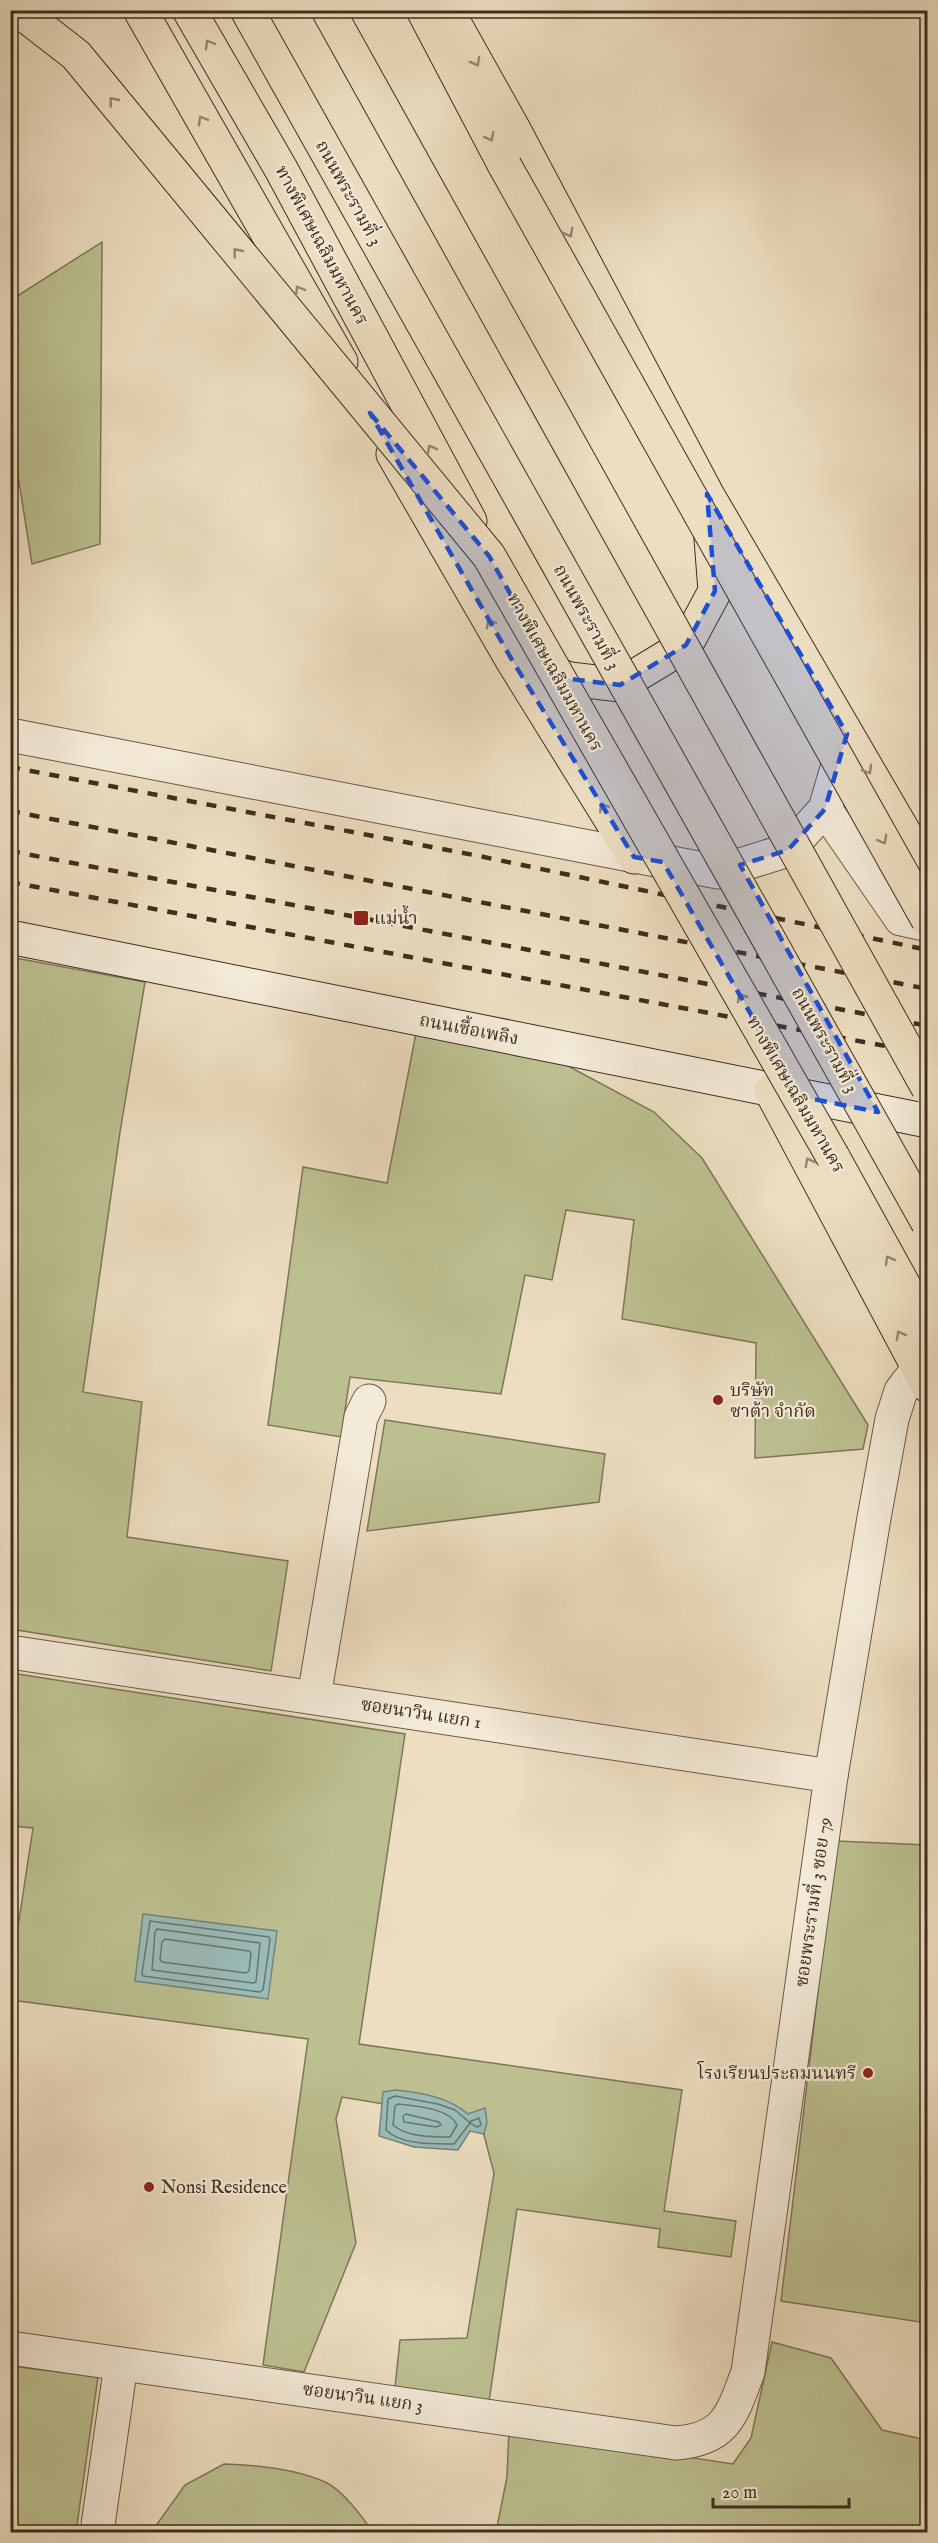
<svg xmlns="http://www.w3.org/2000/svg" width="938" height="2543" viewBox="0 0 938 2543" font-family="'IM FELL English','Noto Serif Thai',serif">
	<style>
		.green { fill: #bcc091; stroke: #7d7758; stroke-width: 1.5 }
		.water { fill: #9abbb8; stroke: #75837a; stroke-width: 1.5 }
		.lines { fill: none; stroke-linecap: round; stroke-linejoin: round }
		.shore { stroke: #6c746b; stroke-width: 1.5 }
		.street-casing { stroke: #6a5a47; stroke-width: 35 }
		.secondary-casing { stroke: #3e2e1e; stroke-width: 35 }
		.primary-casing { stroke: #3e2e1e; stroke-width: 35 }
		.highway-casing { stroke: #3e2e1e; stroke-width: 35 }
		.street { stroke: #f3ead7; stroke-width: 33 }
		.secondary { stroke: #f3ead7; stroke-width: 33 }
		.primary { stroke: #eddec1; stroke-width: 33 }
		.highway { stroke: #eddec1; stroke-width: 33 }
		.rail { stroke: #3e2e1e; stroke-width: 4.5; stroke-dasharray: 10 10; stroke-linecap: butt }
		.primary-bridge-casing { stroke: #3e2e1e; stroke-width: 35; stroke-linecap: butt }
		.highway-bridge-casing { stroke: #3e2e1e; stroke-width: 35; stroke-linecap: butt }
		.primary-bridge { stroke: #eddec1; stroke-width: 33 }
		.highway-bridge { stroke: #eddec1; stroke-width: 33 }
		.oneway { stroke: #968670 }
		.marked { fill: #1d4ed8; fill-opacity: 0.2; stroke: #1d4ed8; stroke-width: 4.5; stroke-dasharray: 12 8; stroke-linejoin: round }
		.poi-dot { fill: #8f2418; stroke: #f3ead7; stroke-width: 2 }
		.labels { text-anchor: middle; stroke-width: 4.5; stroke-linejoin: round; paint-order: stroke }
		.street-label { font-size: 18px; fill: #3e2e1e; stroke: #f3ead7 }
		.poi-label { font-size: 18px; fill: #3e2e1e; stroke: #f3ead7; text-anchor: start }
	</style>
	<rect width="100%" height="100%" fill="#eddec1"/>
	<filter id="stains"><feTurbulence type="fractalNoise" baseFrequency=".00333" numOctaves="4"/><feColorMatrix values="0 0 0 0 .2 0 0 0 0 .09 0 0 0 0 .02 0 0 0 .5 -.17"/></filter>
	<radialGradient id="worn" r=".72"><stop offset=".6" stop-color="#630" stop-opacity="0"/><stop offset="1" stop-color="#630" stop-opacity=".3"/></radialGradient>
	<!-- green -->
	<g class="green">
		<path d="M 102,242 L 100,544 L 32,564 L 11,431 L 11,300 Z"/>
		<path d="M 10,957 L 145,982 L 120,1132 L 83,1392 L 142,1402 L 127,1537 L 288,1561 L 271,1671 L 11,1629 Z"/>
		<path d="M 416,1033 L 557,1060 L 654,1112 L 702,1158 L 868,1425 L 863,1449 L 755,1458 L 756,1343 L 622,1319 L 634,1220 L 566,1210 L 552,1280 L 525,1275 L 501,1394 L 350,1377 L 341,1437 L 268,1425 L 303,1167 L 387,1183 Z"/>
		<path d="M 385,1420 L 605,1454 L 599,1502 L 367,1531 Z"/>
		<path d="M 11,1673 L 405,1734 L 359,2044 L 682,2090 L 664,2211 L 736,2221 L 731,2257 L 658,2247 L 660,2229 L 517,2209 L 489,2402 L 395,2387 L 400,2340 L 467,2338 L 494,2173 L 480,2120 L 342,2097 L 336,2119 L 356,2243 L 304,2372 L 263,2365 L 308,2039 L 11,2000 L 11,1973 L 33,1828 L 11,1826 Z"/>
		<path d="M 836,1841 L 927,1845 L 928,2270 L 920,2322 L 781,2301 Z"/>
		<path d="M 772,2342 L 831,2358 L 882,2430 L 927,2440 L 927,2532 L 496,2532 L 507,2477 L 509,2430 L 733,2464 L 751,2438 Z"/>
		<path d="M 11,2366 L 98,2377 L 76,2532 L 11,2532 Z"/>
		<path d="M 224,2464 C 256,2465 295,2469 325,2482 C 343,2490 362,2517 373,2532 L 155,2532 L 155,2527 L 185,2485 Z"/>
	</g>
	<!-- water -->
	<g class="water">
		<path d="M 143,1914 L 277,1931 L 268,1999 L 135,1981 Z"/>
		<path d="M 396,2090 C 422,2093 448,2097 468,2114 L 485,2108 L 487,2122 L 484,2134 L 470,2131 L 458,2150 L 414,2147 L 379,2136 L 383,2092 Z"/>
	</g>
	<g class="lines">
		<!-- shore -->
		<g class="shore">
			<path d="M 150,1921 L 269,1937 L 270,1940 L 263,1990 L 260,1992 L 143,1976 L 142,1973 Z"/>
			<path d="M 157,1929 L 260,1943 L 256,1982 L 253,1983 L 152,1970 L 155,1932 Z"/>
			<path d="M 165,1939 L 249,1951 L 251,1953 L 249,1971 L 246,1973 L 162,1962 L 160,1959 L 162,1942 Z"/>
			<path d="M 395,2096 L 438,2104 L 455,2110 L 469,2122 L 479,2118 L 481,2125 L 477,2127 L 470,2123 L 454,2144 C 433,2144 401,2145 386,2130 L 388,2099 Z"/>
			<path d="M 398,2104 C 416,2106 449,2108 457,2125 L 450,2137 C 433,2137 406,2137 393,2125 L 395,2106 Z"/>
			<path d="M 406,2114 L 439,2122 L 441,2125 L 436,2127 L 404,2122 L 403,2116 Z"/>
		</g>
		<defs>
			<g id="street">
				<path d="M 10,735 L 718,872 L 788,850 L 825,809 L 845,741"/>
				<path d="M 825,809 L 901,919 L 928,925"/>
				<path d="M 10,1652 L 831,1776"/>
				<path d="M 314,1697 L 361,1417 L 369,1401"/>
				<path d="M 10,2348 L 676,2443 C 727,2439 732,2414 748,2372 L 831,1776 L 874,1518 L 892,1419 L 901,1391 L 918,1369"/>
				<path d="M 97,2532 L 121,2364"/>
			</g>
			<path id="secondary" d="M 10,937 L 928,1121"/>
			<g id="primary">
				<path d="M 140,10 L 341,362"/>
				<path d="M 447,10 L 512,126 L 707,494 L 928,873"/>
				<path d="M 393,454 L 512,660 L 634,857"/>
				<path d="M 536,668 L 570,679 L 620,685 L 686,645 L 715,591 L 710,526"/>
				<path d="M 771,1091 L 928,1386"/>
			</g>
			<g id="highway">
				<path d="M 189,10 L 281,169 L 470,521"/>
				<path d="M 423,10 L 505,166"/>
				<path d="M 833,1157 L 928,1329"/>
			</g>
		</defs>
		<!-- street casing -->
		<use href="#street" class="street-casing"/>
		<!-- secondary casing -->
		<use href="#secondary" class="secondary-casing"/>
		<!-- primary casing -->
		<use href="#primary" class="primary-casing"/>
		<!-- highway casing -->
		<use href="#highway" class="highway-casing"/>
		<!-- street -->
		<use href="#street" class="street"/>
		<!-- secondary -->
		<use href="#secondary" class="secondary"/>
		<!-- primary -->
		<use href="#primary" class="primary"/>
		<!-- highway -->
		<use href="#highway" class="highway"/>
		<!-- rail -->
		<g class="rail">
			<path d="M 10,767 L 479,856 L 928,950"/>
			<path d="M 10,811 L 928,989"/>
			<path d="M 10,851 L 928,1026"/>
			<path d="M 10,882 L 928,1054"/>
		</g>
		<defs>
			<g id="primary-bridge">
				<path d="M 247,10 L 928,1223"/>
				<path d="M 328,10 L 928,1088"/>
			</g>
			<g id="highway-bridge">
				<path d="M 18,10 L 76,55 L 489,556 L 833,1157"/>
				<path d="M 505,166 L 928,920"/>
			</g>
		</defs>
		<!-- primary-bridge casing -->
		<use href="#primary-bridge" class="primary-bridge-casing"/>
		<!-- highway-bridge casing -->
		<use href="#highway-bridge" class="highway-bridge-casing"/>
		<!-- primary-bridge -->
		<use href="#primary-bridge" class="primary-bridge"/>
		<!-- highway-bridge -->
		<use href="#highway-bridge" class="highway-bridge"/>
	</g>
	<!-- one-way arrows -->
	<defs><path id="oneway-chevron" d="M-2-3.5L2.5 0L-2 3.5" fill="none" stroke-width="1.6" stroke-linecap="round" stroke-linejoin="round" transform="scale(1.5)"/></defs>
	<g class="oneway">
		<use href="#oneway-chevron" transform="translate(209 44) rotate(-120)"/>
		<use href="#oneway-chevron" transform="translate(476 62) rotate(61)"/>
		<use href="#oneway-chevron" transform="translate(113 101) rotate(-129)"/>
		<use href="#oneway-chevron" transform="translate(202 120) rotate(-120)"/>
		<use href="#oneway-chevron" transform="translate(490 137) rotate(62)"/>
		<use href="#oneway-chevron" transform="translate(569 233) rotate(62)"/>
		<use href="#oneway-chevron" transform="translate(237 252) rotate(-129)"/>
		<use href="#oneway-chevron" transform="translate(299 290) rotate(-120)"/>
		<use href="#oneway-chevron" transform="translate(431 449) rotate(-118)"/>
		<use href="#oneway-chevron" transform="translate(490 623) rotate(-120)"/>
		<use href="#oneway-chevron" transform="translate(868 770) rotate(60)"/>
		<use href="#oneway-chevron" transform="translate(603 807) rotate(-122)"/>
		<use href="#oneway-chevron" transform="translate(883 840) rotate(61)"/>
		<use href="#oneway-chevron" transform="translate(741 997) rotate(-120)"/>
		<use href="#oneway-chevron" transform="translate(809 1162) rotate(-118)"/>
		<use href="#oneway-chevron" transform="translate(889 1260) rotate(-119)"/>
		<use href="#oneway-chevron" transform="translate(900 1335) rotate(-118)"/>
	</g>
	<!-- marked area -->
	<path class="marked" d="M 370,413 L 489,556 L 556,675 L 570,679 L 620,685 L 686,645 L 715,591 L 707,494 L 847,734 L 825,809 L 788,850 L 740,865 L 878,1112 L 798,1096 L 663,862 L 634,857 L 512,660 Z"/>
	<!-- markers -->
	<g class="poi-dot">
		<rect x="353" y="910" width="16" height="16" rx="3"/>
		<circle cx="718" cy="1400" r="6"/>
		<circle cx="868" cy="2073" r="6"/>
		<circle cx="149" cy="2187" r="6"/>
	</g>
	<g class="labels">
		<!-- street labels -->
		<g class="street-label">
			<text transform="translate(349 193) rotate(61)" y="6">ถนนพระรามที่ 3</text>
			<text transform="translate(322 245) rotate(62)" y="6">ทางพิเศษเฉลิมมหานคร</text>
			<text transform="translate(587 617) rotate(61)" y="6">ถนนพระรามที่ 3</text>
			<text transform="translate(555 672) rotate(61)" y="6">ทางพิเศษเฉลิมมหานคร</text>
			<text transform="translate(469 1029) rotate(11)" y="6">ถนนเชื้อเพลิง</text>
			<text transform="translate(825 1040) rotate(61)" y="6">ถนนพระรามที่ 3</text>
			<text transform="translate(796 1094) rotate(60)" y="6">ทางพิเศษเฉลิมมหานคร</text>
			<text transform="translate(421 1713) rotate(9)" y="6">ซอยนาวิน แยก 1</text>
			<text transform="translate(813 1902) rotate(-82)" y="6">ซอยพระรามที่ 3 ซอย 79</text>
			<text transform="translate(363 2397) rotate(8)" y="6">ซอยนาวิน แยก 3</text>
		</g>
		<!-- poi labels -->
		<g class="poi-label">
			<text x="374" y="924">แม่น้ำ</text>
			<text x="730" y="1396">บริษัท<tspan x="730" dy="21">ซาต้า จำกัด</tspan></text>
			<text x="856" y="2079" text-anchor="end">โรงเรียนประถมนนทรี</text>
			<text x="161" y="2193">Nonsi Residence</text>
		</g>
	</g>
	<!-- margin -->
	<rect width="938" height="2543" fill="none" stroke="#eddec1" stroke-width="36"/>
	<rect x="12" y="12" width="914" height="2519" fill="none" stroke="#3e2e1e" stroke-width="3"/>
	<rect x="18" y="18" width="902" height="2507" fill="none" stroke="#3e2e1e" stroke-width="1.5"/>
	<!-- scale -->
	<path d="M713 2498v9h136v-9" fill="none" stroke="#3e2e1e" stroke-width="3"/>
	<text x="722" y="2498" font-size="18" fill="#3e2e1e" stroke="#f3ead7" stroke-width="4.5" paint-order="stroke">20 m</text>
	<rect width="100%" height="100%" filter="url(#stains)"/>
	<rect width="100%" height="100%" fill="url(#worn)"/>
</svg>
